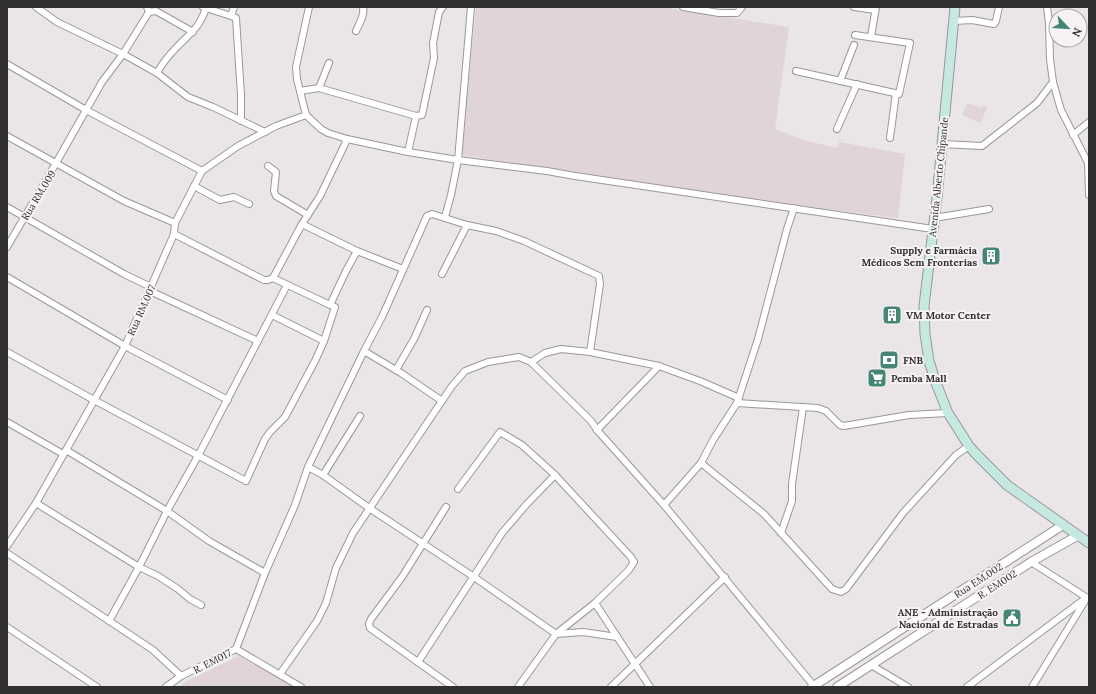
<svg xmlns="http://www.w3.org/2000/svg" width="1096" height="694" viewBox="0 0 1096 694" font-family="Lora,serif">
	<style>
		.built { fill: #e0d4d7 }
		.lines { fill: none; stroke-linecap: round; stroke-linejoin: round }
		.minor-casing { stroke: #9b9798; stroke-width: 8 }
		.tertiary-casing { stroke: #9b9798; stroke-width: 10 }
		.secondary-casing { stroke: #9b9798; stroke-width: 11 }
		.minor { stroke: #fff; stroke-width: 6 }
		.tertiary { stroke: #fff; stroke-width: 8 }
		.secondary { stroke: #c5e8e0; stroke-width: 9 }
		.labels { text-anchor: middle; stroke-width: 4; stroke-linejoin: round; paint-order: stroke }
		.street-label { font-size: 10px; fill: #312f2f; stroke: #f7f3f4 }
		.poi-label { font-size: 10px; font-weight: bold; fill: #312f2f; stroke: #f7f3f4; text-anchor: start }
	</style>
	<rect width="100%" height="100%" fill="#eae5e7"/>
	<!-- built -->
	<g class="built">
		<path d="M 476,7 L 661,7 L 789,27 L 775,129 L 807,141 L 838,148 L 839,142 L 905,154 L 898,218 L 791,205 L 461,155 Z"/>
		<path d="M 967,104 L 971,104 L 981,108 L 982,105 L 987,107 L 981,123 L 962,115 Z"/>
		<path d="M 239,656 L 293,687 L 179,687 L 187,681 Z"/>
	</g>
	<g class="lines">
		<defs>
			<g id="minor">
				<path d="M 36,7 L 57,22 L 123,54 L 157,73 L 188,97 L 213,107 L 265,132"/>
				<path d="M 203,7 L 231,16"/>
				<path d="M 234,7 L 231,16 L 236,18 L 241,95 L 241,121"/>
				<path d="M 309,7 L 296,67 L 297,79 L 306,115 L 321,129 L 328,133 L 347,139 L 408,152 L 458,160 L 547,171 L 575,176 L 933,229"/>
				<path d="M 683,7 L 719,13 L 737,13 L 742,7"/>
				<path d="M 854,7 L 875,10"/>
				<path d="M 1047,7 L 1049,23 L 1050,59 L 1053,82 L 1061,110 L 1088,163 L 1089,195"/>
				<path d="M 149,12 L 156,11 L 193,32"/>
				<path d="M 954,21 L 972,20 L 994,24 L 996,21 L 999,7"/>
				<path d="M 356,31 C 359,24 365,15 363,7"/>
				<path d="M 871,37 L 876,7"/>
				<path d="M 7,64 L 86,110 L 202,171"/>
				<path d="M 796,71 L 899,94 L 910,43 L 855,35"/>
				<path d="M 157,73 C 162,64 168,56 176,48 C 190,33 199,29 206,8"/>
				<path d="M 840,81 L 854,45"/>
				<path d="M 319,88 L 329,63"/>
				<path d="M 300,91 L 319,88 L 416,116"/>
				<path d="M 837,129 L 857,84"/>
				<path d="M 1073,135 L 1089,122"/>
				<path d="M 7,136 L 124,201 L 175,223"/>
				<path d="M 890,138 L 896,93"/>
				<path d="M 942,144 L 982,146 L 1037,103 L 1053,82"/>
				<path d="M 408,152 L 416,116 L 422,115 L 434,58 L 433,43 L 439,12 L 443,7"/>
				<path d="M 268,166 L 276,172 L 274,191 L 276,196 L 308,215"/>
				<path d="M 194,186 L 220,200 L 234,197 L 249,204"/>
				<path d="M 7,207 L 124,274 L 151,287"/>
				<path d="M 445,217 L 451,195 L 458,160 L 471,7"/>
				<path d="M 934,218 L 989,209"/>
				<path d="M 302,224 L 357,251"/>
				<path d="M 174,234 L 264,280 L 268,280 L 273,278 L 330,305"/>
				<path d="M 7,247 L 56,163 L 102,82 L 123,54 L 149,12 L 147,7"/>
				<path d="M 442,274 L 467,225"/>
				<path d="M 7,277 L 125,346 L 228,400"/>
				<path d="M 273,278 L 302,224 L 320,196 L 344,146 L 347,139"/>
				<path d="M 150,291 L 258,341"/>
				<path d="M 272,315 L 324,341"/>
				<path d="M 364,351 L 401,373 L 442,401"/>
				<path d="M 7,352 L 94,400 L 246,481 L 265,439 L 270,432 L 285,417 L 315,361 L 324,341 L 335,307 L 330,305 L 346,271 L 357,251 L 403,269"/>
				<path d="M 531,362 L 591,421 L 597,430 L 664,505 L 814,686"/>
				<path d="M 396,370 L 414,339 L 427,310"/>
				<path d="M 737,403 L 818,408 L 826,411 L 840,425 L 844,426 L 909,415 L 948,413"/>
				<path d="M 7,422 L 63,454"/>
				<path d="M 597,430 L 659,366"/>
				<path d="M 66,450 L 167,511 L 209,541 L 265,573"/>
				<path d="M 701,463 L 764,514 L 832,589 L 841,592 L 846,589 L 903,513 L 956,455 L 969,446"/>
				<path d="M 308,467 L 323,475 L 369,508 L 474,577 L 556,634 L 583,632 L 617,637"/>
				<path d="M 323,475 L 360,416"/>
				<path d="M 458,489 L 500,432 L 522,445 L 555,475 L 630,556 L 634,562 L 628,571 L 595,603 L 556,634 L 518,687"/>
				<path d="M 36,503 L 139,567 L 158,576 L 178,589 L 190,599 L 201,605"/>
				<path d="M 664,505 L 701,463 L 713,440 L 737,403 L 758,339 L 787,229 L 794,208"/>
				<path d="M 446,507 L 402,577 L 371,619 L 369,624 L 370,628 L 453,687"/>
				<path d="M 781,533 L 792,501 L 792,484 L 803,407"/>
				<path d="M 7,546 L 36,503 L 125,346 L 174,234 L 175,223 L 202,171 L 238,146 L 276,126 L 306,115"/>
				<path d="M 7,553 L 153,650 L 181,676"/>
				<path d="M 1031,562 L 1089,599"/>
				<path d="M 595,603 L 650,687"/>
				<path d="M 109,621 L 139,567 L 167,511 L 198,456 L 287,285"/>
				<path d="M 7,627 L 97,687"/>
				<path d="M 236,649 L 265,573 L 295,505 L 308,467 L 364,351 L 382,317 L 427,216 L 432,214 L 467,225 L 496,231 L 524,241 L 599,276 L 600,284 L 590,352"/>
				<path d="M 418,662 L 502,533 L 526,505 L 555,475"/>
				<path d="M 871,665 L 908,687"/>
				<path d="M 280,674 L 317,621 L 326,603 L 336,568 L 353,533 L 452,386 L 465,371 L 488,362 L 519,357 L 531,362 L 545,353 L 561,349 L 590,352 L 659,366 L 700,381 L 739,398"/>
				<path d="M 166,687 L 181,676 L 236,649 L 301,687"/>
				<path d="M 611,687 L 725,577"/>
				<path d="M 967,687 L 1086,598"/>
				<path d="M 1032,687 L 1085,601"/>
			</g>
			<g id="tertiary">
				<path d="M 812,687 L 1063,525"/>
				<path d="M 837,687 L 1031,562 L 1077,536"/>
			</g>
			<path id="secondary" d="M 955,7 L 937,197 L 924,306 L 925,334 L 929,361 L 936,383 L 948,413 L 969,446 L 977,455 L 1007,485 L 1089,543"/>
		</defs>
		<!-- minor casing -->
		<use href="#minor" class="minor-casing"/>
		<!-- tertiary casing -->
		<use href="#tertiary" class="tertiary-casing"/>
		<!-- secondary casing -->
		<use href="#secondary" class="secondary-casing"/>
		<!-- minor -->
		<use href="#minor" class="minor"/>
		<!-- tertiary -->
		<use href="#tertiary" class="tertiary"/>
		<!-- secondary -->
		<use href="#secondary" class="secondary"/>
	</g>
	<!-- icons -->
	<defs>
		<symbol id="building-square" viewBox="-11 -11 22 22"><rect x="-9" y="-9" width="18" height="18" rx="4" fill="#448576" stroke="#f7f3f4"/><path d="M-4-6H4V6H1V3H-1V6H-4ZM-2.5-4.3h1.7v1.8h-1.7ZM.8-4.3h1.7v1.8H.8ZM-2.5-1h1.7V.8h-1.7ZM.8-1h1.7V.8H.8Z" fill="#fff"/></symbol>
		<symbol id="bank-square" viewBox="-11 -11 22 22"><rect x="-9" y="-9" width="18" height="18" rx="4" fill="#448576" stroke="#f7f3f4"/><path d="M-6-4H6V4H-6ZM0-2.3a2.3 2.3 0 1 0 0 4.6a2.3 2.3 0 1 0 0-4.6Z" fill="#fff"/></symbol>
		<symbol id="supermarket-square" viewBox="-11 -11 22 22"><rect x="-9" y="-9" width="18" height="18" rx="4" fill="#448576" stroke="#f7f3f4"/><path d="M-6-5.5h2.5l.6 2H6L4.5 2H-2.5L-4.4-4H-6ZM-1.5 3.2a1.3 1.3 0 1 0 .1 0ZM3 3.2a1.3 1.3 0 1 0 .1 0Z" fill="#fff"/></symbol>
		<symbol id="civic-square" viewBox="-11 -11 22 22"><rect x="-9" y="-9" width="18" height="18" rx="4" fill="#448576" stroke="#f7f3f4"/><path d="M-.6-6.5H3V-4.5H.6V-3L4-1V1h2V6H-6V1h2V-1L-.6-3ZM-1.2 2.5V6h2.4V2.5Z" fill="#fff"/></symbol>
	</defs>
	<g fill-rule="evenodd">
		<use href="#building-square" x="980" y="245" width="22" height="22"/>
		<use href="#building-square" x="881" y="304" width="22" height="22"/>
		<use href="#bank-square" x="878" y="349" width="22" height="22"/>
		<use href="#supermarket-square" x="866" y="367" width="22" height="22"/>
		<use href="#civic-square" x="1001" y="607" width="22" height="22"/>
	</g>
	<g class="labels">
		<!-- street labels -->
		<g class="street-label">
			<text transform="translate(938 177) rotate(-84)" y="4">Avenida Alberto Chipande</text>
			<text transform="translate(38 195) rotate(-59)" y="4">Rua RM.009</text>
			<text transform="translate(141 310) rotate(-66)" y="4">Rua RM.007</text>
			<text transform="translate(978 580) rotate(-33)" y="4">Rua EM.002</text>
			<text transform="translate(997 584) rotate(-33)" y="4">R. EM002</text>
			<text transform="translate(212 661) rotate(-27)" y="4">R. EM017</text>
		</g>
		<!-- poi labels -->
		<g class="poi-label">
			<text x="977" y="254" text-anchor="end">Supply e Farmácia<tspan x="977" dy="12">Médicos Sem Fronterias</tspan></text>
			<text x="906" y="319">VM Motor Center</text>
			<text x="903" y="364">FNB</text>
			<text x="891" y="382">Pemba Mall</text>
			<text x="998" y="616" text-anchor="end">ANE - Administração<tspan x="998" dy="12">Nacional de Estradas</tspan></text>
		</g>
	</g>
	<!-- border -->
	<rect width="1096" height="694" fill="none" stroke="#312f2f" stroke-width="16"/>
	<!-- north arrow -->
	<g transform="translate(1068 28) rotate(115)"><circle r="19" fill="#f7f3f4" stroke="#a8a5a5"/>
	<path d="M0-3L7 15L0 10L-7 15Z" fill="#448576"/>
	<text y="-6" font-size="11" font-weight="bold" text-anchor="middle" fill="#312f2f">N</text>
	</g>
</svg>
